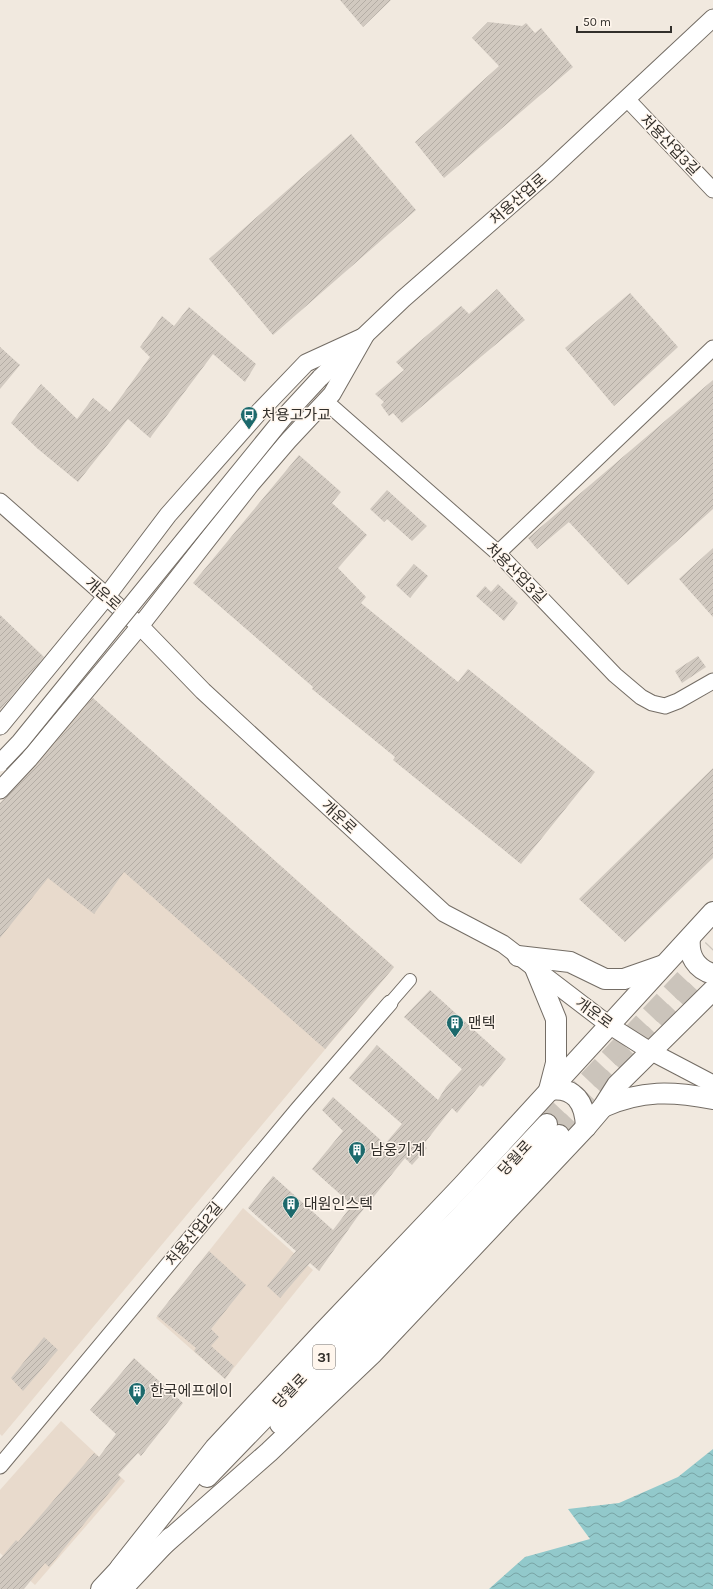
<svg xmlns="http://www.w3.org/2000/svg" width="713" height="1589" viewBox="0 0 713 1589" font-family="Karla,'Noto Sans KR',sans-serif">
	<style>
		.built { fill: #e8dacc }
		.water { fill: url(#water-waves) }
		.building { fill: url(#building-hatch) }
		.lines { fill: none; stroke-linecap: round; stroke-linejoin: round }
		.trunk-tunnel { stroke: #cbc4bb; stroke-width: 20; stroke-dasharray: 20 10; stroke-linecap: butt }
		.minor-casing { stroke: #746d65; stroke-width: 14 }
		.tertiary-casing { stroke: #746d65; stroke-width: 17 }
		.secondary-casing { stroke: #746d65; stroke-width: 19 }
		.trunk-casing { stroke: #746d65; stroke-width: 22 }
		.minor { stroke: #fff; stroke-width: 12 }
		.tertiary { stroke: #fff; stroke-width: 15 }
		.secondary { stroke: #fff; stroke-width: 17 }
		.trunk { stroke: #fff; stroke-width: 20 }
		.secondary-bridge-casing { stroke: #746d65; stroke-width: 19; stroke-linecap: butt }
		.secondary-bridge { stroke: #fff; stroke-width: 17 }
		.labels { text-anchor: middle; stroke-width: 3; stroke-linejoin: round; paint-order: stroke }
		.shield { fill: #fff6ed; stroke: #706b65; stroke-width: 1 }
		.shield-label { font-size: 14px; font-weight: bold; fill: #322f2b }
		.street-label { font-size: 15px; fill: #322f2b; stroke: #fff6ed }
		.poi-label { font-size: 15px; fill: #322f2b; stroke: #fff6ed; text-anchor: start }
	</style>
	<defs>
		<pattern id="water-waves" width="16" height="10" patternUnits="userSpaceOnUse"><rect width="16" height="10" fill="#92c9cb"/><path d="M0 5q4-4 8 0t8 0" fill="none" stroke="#78a4a5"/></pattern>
		<pattern id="building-hatch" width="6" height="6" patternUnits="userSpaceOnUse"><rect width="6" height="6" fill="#d1c9c0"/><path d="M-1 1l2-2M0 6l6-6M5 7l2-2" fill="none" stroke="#b4ada5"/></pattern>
	</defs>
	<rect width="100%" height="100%" fill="#f1e9df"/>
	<!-- built -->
	<g class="built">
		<path d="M 92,698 L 394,967 L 2,1436 L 0,1434 L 0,803 Z"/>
		<path d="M 243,1208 L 313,1270 L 225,1379 L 156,1318 Z"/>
		<path d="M 61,1421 L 125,1481 L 35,1585 L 0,1553 L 0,1490 Z"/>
	</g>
	<!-- water -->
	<path class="water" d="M 713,1449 L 713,1589 L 489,1589 L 525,1557 L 590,1539 L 568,1509 L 619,1503 L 678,1477 Z"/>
	<!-- building -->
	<g class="building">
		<path d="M 340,0 L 391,0 L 363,27 Z"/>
		<path d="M 488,22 L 522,26 L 526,23 L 535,33 L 541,28 L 573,67 L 444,178 L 415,142 L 499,66 L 472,38 Z"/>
		<path d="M 351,134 L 416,210 L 273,335 L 209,259 Z"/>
		<path d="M 497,289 L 525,320 L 402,423 L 393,413 L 389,416 L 381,405 L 384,402 L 375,394 L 404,370 L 396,362 L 461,306 L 469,314 Z"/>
		<path d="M 630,293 L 678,347 L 614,406 L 565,348 Z"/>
		<path d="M 189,307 L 256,364 L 245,382 L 213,354 L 150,438 L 128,419 L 78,482 L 38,449 L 11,423 L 41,384 L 77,419 L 93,398 L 110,412 L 150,357 L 140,347 L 162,316 L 174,326 Z"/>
		<path d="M 0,347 L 20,365 L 0,389 Z"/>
		<path d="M 713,380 L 713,509 L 628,585 L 569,522 L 537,549 L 528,538 Z"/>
		<path d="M 299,455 L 341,492 L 332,503 L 367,535 L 338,568 L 366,597 L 361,603 L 458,682 L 468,669 L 595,772 L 521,864 L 393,760 L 395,757 L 312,689 L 313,687 L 193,583 Z"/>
		<path d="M 387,490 L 427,526 L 412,541 L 387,519 L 384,522 L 370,509 Z"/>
		<path d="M 713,548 L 713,617 L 679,579 Z"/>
		<path d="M 414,564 L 428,576 L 410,598 L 396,585 Z"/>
		<path d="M 498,584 L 518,603 L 504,621 L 476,596 L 485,586 L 491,592 Z"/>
		<path d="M 0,615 L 44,657 L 0,710 Z"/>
		<path d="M 698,656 L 706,667 L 682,683 L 675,671 Z"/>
		<path d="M 93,698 L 394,967 L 325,1049 L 124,872 L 94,914 L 48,878 L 0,938 L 0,803 L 37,765 Z"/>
		<path d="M 713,768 L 713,858 L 625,942 L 579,899 Z"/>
		<path d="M 430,990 L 506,1059 L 483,1087 L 480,1085 L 457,1113 L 452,1108 L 423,1145 L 427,1148 L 412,1165 L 405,1158 L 358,1216 L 319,1271 L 310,1263 L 280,1298 L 267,1286 L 296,1251 L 248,1208 L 273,1176 L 333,1230 L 352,1205 L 312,1169 L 343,1131 L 322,1110 L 333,1097 L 385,1144 L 402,1124 L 349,1078 L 377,1045 L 438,1100 L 446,1087 L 462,1069 L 404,1017 Z"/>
		<path d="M 209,1251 L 246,1285 L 211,1329 L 219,1337 L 211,1346 L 234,1366 L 225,1379 L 194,1351 L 196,1348 L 157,1316 Z"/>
		<path d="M 44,1337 L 58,1350 L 23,1391 L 11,1378 Z"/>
		<path d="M 134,1358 L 183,1403 L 141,1456 L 138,1453 L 118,1475 L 121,1478 L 49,1567 L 45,1563 L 24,1589 L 0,1589 L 0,1559 L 16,1540 L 18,1542 L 94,1453 L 99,1457 L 116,1434 L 90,1410 Z"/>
	</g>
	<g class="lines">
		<!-- trunk-tunnel -->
		<g class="trunk-tunnel">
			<path d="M 547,1124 L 713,949"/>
			<path d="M 559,1135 L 713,971"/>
		</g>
		<defs>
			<path id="minor" d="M 390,1003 L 410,980"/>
			<g id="tertiary">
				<path d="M 627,99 L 713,190"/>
				<path d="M 325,401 L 498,553 L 615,675 L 641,697 L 652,703 L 665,706 L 678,701 L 713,681"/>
				<path d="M 498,553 L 713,348"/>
				<path d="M 0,1466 L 298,1109 L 390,1003"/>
			</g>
			<g id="secondary">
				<path d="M 320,378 L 403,299 L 547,173 L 713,18"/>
				<path d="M 0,502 L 140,626 L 203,691 L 444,913 L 503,944 L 609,1025 L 650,1051 L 713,1084"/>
				<path d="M 0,726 L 106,597 L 168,515 L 259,412 L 306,363 L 365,336 L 332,394 L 288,441 L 251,484 L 140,626 L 29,759 L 0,790"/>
			</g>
			<g id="trunk">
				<path d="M 690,938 C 688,956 696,969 713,974"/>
				<path d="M 518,956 L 570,962 L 605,979 L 624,979 L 664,965"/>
				<path d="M 535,968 L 556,1019 L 556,1063 L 549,1090 C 575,1086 585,1103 586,1127"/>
				<path d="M 603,1107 C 642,1090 672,1091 713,1099"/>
				<path d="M 280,1424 L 409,1288 L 559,1135"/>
				<path d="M 207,1477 L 336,1344 L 396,1278 L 454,1223 L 547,1124"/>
				<path d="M 161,1547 L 269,1452 L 373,1353 L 586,1127 L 603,1107 L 617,1085 L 713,990"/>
				<path d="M 120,1568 L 215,1448 L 323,1332 L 462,1186 L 713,912"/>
				<path d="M 101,1589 L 130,1558"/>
				<path d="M 122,1589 L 170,1538"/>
			</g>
		</defs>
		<!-- minor casing -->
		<use href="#minor" class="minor-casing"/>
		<!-- tertiary casing -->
		<use href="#tertiary" class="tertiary-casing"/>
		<!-- secondary casing -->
		<use href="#secondary" class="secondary-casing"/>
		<!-- trunk casing -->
		<use href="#trunk" class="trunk-casing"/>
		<!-- minor -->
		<use href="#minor" class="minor"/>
		<!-- tertiary -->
		<use href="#tertiary" class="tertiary"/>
		<!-- secondary -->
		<use href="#secondary" class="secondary"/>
		<!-- trunk -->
		<use href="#trunk" class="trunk"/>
		<defs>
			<path id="secondary-bridge" d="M 0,763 L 20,742 L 284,417 L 320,378"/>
		</defs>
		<!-- secondary-bridge casing -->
		<use href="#secondary-bridge" class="secondary-bridge-casing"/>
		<!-- secondary-bridge -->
		<use href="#secondary-bridge" class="secondary-bridge"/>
	</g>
	<!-- icons -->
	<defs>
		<symbol id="bus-pin" viewBox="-11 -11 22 30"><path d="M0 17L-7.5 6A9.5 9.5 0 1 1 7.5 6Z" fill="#1c696c" stroke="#fff6ed"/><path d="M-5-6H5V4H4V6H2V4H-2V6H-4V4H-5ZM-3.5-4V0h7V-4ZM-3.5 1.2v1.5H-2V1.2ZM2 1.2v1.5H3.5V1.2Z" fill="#fff"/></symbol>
		<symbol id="building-pin" viewBox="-11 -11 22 30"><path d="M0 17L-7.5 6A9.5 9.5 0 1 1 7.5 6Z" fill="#1c696c" stroke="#fff6ed"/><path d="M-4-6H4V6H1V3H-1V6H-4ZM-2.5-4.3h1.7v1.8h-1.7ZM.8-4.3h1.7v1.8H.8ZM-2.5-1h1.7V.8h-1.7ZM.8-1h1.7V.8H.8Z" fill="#fff"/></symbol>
	</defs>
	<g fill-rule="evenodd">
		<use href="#bus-pin" x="239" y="405" width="20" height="27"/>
		<use href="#building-pin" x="445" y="1013" width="20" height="27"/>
		<use href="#building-pin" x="347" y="1140" width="20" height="27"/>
		<use href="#building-pin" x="281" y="1194" width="20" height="27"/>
		<use href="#building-pin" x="127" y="1381" width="20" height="27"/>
	</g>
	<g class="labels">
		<!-- shield labels -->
		<rect class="shield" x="313" y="1345" width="22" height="24" rx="3"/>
		<g class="shield-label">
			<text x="324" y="1362">31</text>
		</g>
		<!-- street labels -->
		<g class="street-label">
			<text transform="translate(670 145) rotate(46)" y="5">처용산업3길</text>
			<text transform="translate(518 199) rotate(-41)" y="5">처용산업로</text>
			<text transform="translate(516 573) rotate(45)" y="5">처용산업3길</text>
			<text transform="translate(103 594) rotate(41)" y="5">개운로</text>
			<text transform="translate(339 817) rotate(43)" y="5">개운로</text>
			<text transform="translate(594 1013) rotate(36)" y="5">개운로</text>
			<text transform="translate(515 1158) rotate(-47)" y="5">당월로</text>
			<text transform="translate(194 1234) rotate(-50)" y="5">처용산업2길</text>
			<text transform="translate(290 1391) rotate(-46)" y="5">당월로</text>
		</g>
		<!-- poi labels -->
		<g class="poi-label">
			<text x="262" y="420">처용고가교</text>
			<text x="468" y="1028">맨텍</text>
			<text x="370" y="1155">남웅기계</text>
			<text x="304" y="1209">대원인스텍</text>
			<text x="150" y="1396">한국에프에이</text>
		</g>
	</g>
	<!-- scale -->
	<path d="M577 26v6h94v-6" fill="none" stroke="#322f2b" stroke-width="2"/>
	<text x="583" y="26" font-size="12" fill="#322f2b" stroke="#fff6ed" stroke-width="3" paint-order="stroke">50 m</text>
</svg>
